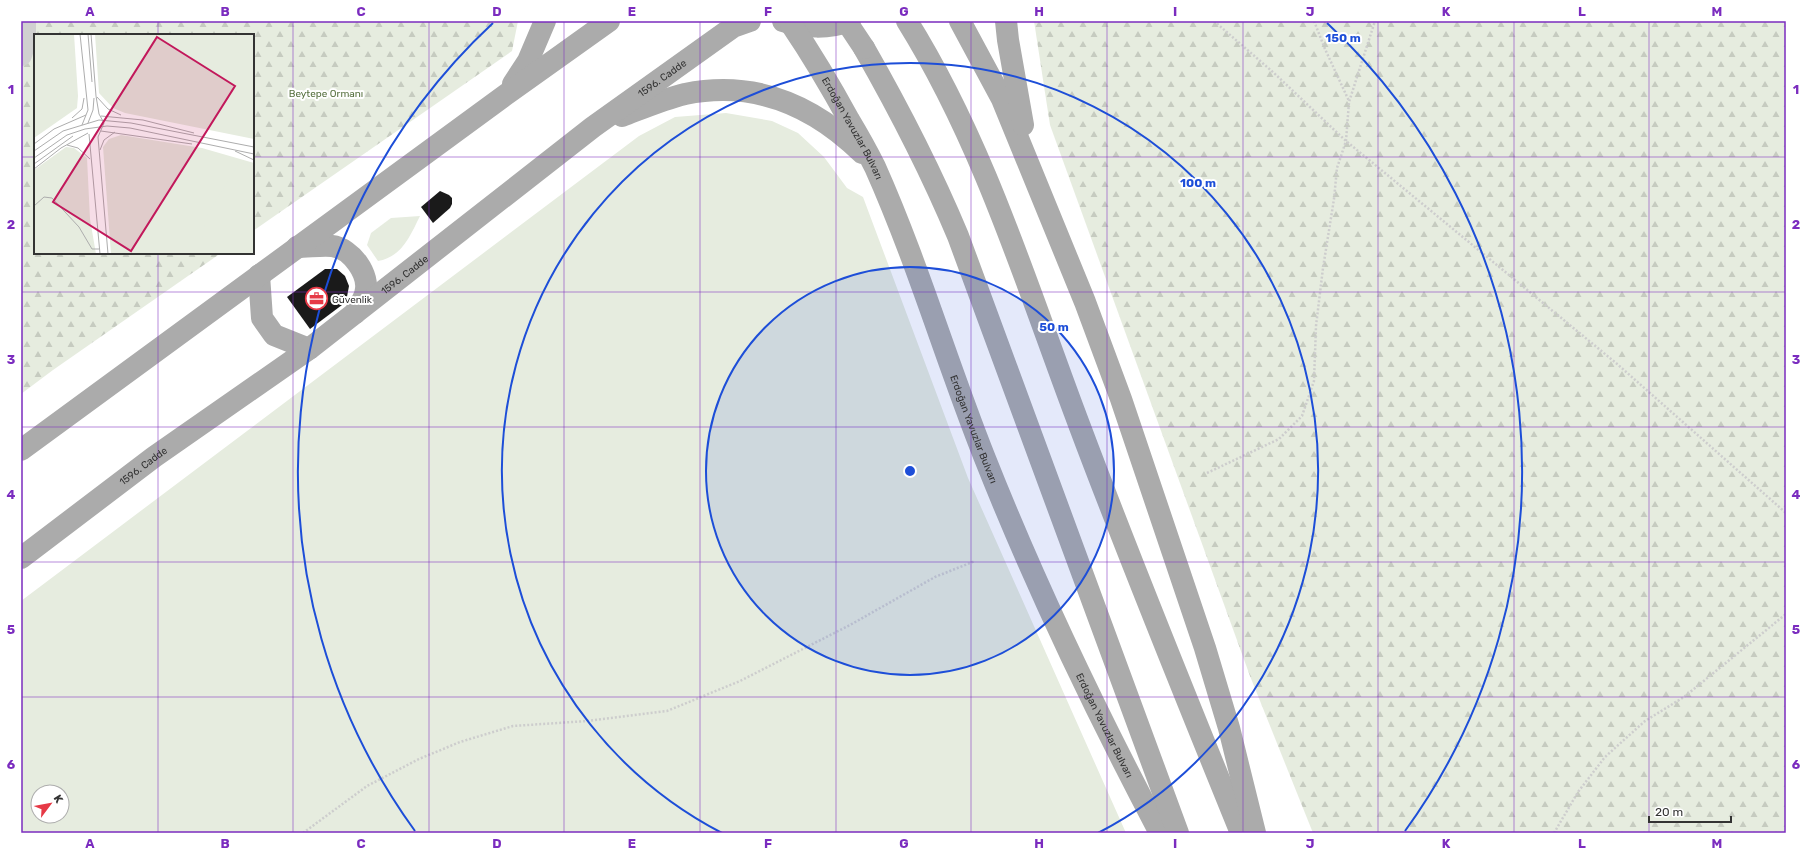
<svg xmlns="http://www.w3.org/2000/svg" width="1807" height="854" viewBox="0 0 1807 854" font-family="Rubik,sans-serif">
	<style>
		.grass { fill: #e6ecdf; fill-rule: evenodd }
		.forest { fill: url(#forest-firs) }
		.building { fill: #1a1a1a }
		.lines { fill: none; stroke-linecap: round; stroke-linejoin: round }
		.path { stroke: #cdcdcd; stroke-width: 2.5; stroke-dasharray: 2 2; stroke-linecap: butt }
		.minor { stroke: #d0d0d0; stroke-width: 22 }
		.major { stroke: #ababab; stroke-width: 22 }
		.major-bridge { stroke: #ababab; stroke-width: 22 }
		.grid { fill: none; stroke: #7b2cbf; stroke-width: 1; stroke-opacity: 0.55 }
		.ring { fill: none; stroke: #1d4ed8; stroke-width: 2 }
		.labels { text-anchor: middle; stroke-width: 4; stroke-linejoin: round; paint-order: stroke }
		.street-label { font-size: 10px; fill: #333; stroke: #fff }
		.park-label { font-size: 10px; fill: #56703f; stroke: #fff }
		.poi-label { font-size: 10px; fill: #333; stroke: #fff; text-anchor: start }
		.inset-road { fill: none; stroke: #adadad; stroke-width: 1 }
		.view { fill: #c2185b; fill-opacity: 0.15; stroke: #c2185b; stroke-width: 2 }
		.inset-edge { fill: none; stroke: #333; stroke-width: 2 }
		.centre { fill: #1d4ed8; stroke: #fff; stroke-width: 2 }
		.ring-label { font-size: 12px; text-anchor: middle; font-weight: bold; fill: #1d4ed8; stroke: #fff; stroke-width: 4; stroke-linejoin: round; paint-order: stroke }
		.neatline { fill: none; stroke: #7b2cbf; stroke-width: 1.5 }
		.grid-label { font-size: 13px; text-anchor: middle; font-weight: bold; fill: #7b2cbf }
	</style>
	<defs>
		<pattern id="forest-firs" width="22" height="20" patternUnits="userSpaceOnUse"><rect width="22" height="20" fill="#e6ecdf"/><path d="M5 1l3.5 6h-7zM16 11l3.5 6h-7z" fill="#c6cbc0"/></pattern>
	</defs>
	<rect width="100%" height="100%" fill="#fff"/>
	<!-- grass -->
	<g class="grass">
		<path d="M 726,113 L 772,121 L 798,133 L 824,157 L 847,188 L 863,197 L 968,478 L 1126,833 L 21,833 L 21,601 L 639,136 L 675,117 ZM 38,792 L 62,792 L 62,816 L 38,816 Z"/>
		<path d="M 420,216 C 410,236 402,257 378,261 L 367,245 L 371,233 L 391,218 Z"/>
	</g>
	<!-- forest -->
	<g class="forest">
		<path d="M 21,21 L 518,21 L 512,51 L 253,231 L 253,35 L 35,35 L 35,253 L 221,253 L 53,370 L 21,394 Z"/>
		<path d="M 1034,21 L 1786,21 L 1786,833 L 1313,833 L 1250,676 L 1050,125 Z"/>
	</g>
	<!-- building -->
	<g class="building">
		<path d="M 440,191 L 449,195 L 452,198 L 452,204 L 450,208 L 433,223 L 421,207 Z"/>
		<path d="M 325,269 L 337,269 L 345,276 L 349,286 L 346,302 L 310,329 L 287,297 Z"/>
	</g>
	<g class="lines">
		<!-- path -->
		<g class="path">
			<path d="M 1214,21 L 1274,73 L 1346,141 L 1616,363 L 1786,513"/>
			<path d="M 1314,21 L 1325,49 L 1349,101"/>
			<path d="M 1207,473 L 1279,439 L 1302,416 L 1314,381 L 1316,326 L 1323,268 L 1334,199 L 1337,168 L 1346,141 L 1349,102 L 1375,21"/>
			<path d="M 303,833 L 367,786 L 419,759 L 460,742 L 513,726 L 587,721 L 667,711 L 740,681 L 850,625 L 935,577 L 975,561"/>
			<path d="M 1554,833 L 1578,792 L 1605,757 L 1645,721 L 1684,697 L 1786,614"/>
		</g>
		<!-- minor -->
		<path class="minor" d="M 21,55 L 25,43 L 25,21"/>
		<!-- major -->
		<g class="major">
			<path d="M 783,21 C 804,28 829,29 850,21"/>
			<path d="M 907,21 C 985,146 1028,290 1080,427 C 1131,563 1186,698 1241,833"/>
			<path d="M 960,21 L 1002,99 L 1085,302 L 1121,399 L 1205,648 L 1229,728 L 1255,833"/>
			<path d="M 1006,21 L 1008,40 L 1023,125"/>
			<path id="s1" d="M 791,24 C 812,55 831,87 849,120 C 858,135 867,151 875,167 C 917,261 946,360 984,456 C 1035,585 1095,710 1160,833"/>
			<path d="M 864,48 C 900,111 930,169 958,236 L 1178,833"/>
			<path d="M 513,84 L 528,61 L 545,21"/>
			<path d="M 622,116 C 643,108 664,99 685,94 C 754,80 813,105 862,153"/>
			<path d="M 297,247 C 309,247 321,245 332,246 C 351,248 371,275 365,294 C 363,301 358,307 355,313"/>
			<path d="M 259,275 L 262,318 L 274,335 L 309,349"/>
			<path d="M 21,450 L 504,96 L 609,21"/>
			<path id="s2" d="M 21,558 L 154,457 L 309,349 L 593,127 L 733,27 L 750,21"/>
		</g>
		<!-- major-bridge -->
		<path class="major-bridge" d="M 846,21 L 864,48"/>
	</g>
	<!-- grid -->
	<path class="grid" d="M 158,21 L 158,35M 293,21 L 293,833M 429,21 L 429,833M 564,21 L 564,833M 700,21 L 700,833M 836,21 L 836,833M 971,21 L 971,833M 1107,21 L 1107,833M 1243,21 L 1243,833M 1378,21 L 1378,833M 1514,21 L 1514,833M 1649,21 L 1649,833M 21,157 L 35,157M 253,157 L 1786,157M 158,253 L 158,833M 21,292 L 1786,292M 21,427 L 1786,427M 21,562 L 1786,562M 21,697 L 1786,697"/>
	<!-- distance rings -->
	<circle cx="910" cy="471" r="204" fill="#1d4ed8" fill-opacity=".12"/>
	<g class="ring">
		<circle cx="910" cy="471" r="204"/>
		<path d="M722 833A408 408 0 1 1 1098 833"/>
		<path d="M415 831A612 612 0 0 1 493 23M1327 23A612 612 0 0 1 1405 831"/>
	</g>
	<!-- icons -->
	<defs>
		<symbol id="office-ring" viewBox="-11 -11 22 22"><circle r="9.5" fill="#fff" stroke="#e63946" stroke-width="1.5"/><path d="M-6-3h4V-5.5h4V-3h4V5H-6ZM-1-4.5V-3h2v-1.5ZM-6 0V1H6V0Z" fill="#e63946"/></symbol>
	</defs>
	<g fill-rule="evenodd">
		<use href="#office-ring" x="304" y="286" width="25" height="25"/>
	</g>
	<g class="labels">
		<!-- street labels -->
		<g class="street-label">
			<text dy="4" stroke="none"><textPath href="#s2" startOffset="801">1596. Cadde</textPath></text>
			<text dy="4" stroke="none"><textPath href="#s1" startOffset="121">Erdoğan Yavuzlar Bulvarı</textPath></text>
			<text dy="4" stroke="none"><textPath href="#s2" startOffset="477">1596. Cadde</textPath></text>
			<text dy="4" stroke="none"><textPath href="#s1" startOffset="446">Erdoğan Yavuzlar Bulvarı</textPath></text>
			<text dy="4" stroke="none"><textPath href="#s2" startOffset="153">1596. Cadde</textPath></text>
			<text dy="4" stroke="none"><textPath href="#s1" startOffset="770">Erdoğan Yavuzlar Bulvarı</textPath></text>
		</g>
		<!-- park labels -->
		<g class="park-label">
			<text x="326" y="97">Beytepe Ormanı</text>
		</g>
		<!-- poi labels -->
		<g class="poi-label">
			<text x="332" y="303">Güvenlik</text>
		</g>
	</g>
	<!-- overview -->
	<g transform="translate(34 34)">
		<rect width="220" height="220" fill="#fff"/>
		<path d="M 87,101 L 168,114 L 220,129 L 220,220 L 77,220 L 69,113 L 75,105 Z" fill="#e6ecdf"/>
		<path d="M 0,0 L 40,0 L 44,62 L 43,74 L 0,104 ZM 61,0 L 220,0 L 220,105 L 91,79 L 79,74 L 65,59 ZM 32,113 L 40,114 L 53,124 L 56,185 L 62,220 L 0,220 L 0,136 ZM 205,129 L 220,133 L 220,220 L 169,220 L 168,203 L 173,181 Z" fill="#e6ecdf"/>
		<path class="inset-road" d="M 46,0 L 54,76 L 48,91M 54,0 L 58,48M 57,0 L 62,62 L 65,80 L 70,89 L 64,103 L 74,220M 63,63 L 74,75 L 87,81M 67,82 L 109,86 L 160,99M 38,84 L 48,75 L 50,64M 54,89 L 59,76 L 60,64M 67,97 L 158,110M 55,100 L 66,220M 0,110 L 20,95 L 52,81M 33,111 L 44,114 L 56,125M 66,116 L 70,106 L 81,98M 0,117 L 29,97 L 65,86 L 97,89 L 220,113M 201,117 L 220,126M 0,124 L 33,101 L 51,95 L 73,92 L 96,94 L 220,120M 0,130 L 39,102M 0,135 L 27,114 L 54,99M 0,172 L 10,163 L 18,164 L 45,193 L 58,215 L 65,215"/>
		<path class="view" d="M 123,3 L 201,52 L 97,217 L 19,168 Z"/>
		<rect width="220" height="220" class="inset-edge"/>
	</g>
	<circle cx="910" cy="471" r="6" class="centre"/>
	<g class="ring-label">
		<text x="1343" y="42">150 m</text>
		<text x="1198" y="187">100 m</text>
		<text x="1054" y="331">50 m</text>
	</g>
	<!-- border -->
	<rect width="1807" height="854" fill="none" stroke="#ffffff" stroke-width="44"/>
	<!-- north arrow -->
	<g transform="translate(50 804) rotate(58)"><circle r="19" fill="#ffffff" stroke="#adadad"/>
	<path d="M0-3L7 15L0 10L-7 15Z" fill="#e63946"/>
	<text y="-6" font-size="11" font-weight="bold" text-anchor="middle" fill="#333333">K</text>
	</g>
	<!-- scale -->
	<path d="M1649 816v6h82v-6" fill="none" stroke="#333333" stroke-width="2"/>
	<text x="1655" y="816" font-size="12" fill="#333333" stroke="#ffffff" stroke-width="3" paint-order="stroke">20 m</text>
	<rect x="22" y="22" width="1763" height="810" class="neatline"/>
	<g class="grid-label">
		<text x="90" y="16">A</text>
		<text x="225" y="16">B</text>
		<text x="361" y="16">C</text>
		<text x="497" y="16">D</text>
		<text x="632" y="16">E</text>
		<text x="768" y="16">F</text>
		<text x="904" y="16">G</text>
		<text x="1039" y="16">H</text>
		<text x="1175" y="16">I</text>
		<text x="1310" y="16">J</text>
		<text x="1446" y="16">K</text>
		<text x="1582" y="16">L</text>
		<text x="1717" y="16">M</text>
		<text x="11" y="94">1</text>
		<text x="1796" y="94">1</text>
		<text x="11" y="229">2</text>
		<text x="1796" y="229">2</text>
		<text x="11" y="364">3</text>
		<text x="1796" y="364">3</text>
		<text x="11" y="499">4</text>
		<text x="1796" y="499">4</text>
		<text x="11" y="634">5</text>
		<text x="1796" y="634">5</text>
		<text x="11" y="769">6</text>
		<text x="1796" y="769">6</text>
		<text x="90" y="848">A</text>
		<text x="225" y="848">B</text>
		<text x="361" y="848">C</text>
		<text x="497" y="848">D</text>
		<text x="632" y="848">E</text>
		<text x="768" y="848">F</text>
		<text x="904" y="848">G</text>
		<text x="1039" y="848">H</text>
		<text x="1175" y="848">I</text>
		<text x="1310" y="848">J</text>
		<text x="1446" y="848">K</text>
		<text x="1582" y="848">L</text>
		<text x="1717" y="848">M</text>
	</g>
</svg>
